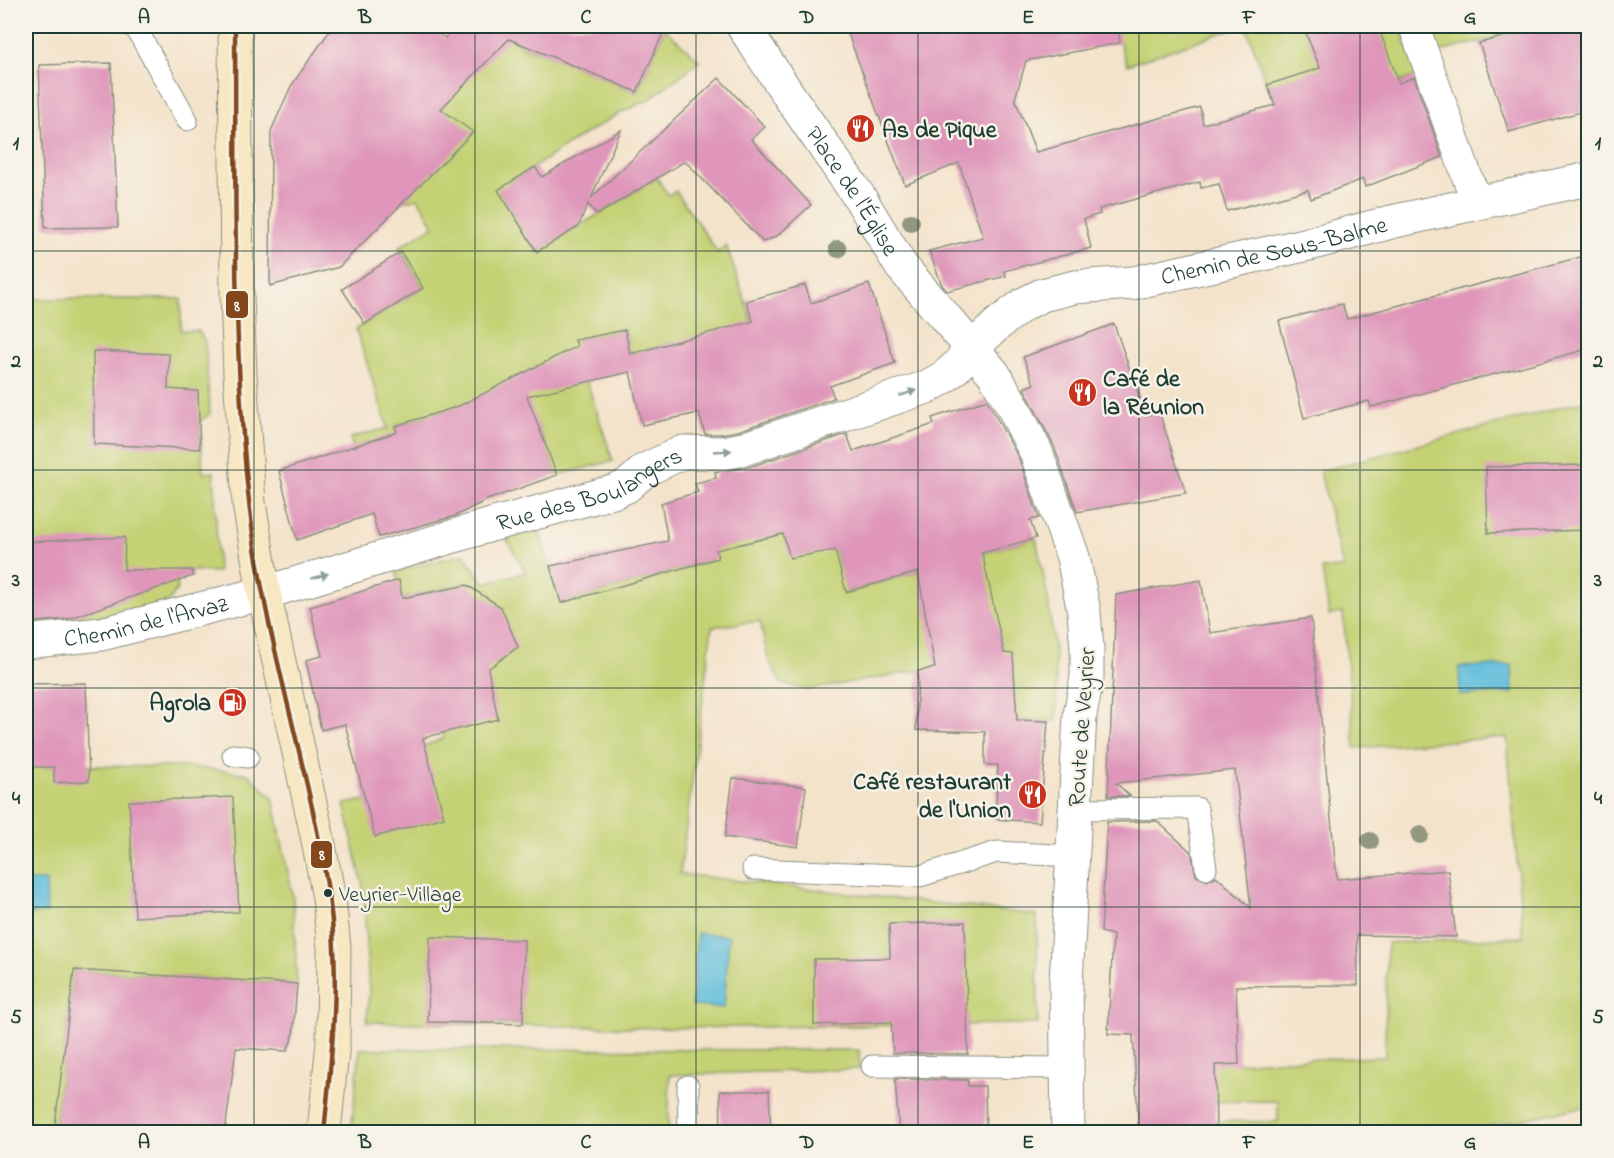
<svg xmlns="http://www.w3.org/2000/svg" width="1614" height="1158" viewBox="0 0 1614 1158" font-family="'Indie Flower',sans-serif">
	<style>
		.green { fill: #c4d274; stroke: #728854; stroke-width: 1.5 }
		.water { fill: #5cbcda; stroke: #3e7c87; stroke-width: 1.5 }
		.building { fill: #df96ba }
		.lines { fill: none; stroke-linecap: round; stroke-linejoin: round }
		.service-casing { stroke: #8a9080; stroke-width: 23 }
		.pedestrian-casing { stroke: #8a9080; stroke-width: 32 }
		.minor-casing { stroke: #8a9080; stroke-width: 35 }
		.secondary-casing { stroke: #8a9080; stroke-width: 35 }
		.service { stroke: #fff; stroke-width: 21 }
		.pedestrian { stroke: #fff; stroke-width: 30 }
		.minor { stroke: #fff; stroke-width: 33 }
		.secondary { stroke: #f7e8c3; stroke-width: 33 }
		.bus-1-casing { stroke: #f7f3e8; stroke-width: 9 }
		.bus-1 { stroke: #84471c; stroke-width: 4.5 }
		.tree { fill: #91987f }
		.oneway { fill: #8f9e9a }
		.grid { fill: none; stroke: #1f3d34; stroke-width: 1.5; stroke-opacity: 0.55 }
		.bus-dot { fill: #1f3d34; stroke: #f7f3e8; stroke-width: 2 }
		.labels { text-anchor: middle; stroke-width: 5; stroke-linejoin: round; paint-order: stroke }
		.bus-label { font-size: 22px; fill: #1f3d34; stroke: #f7f3e8; text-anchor: start }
		.poi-label { font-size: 24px; font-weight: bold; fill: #1f3d34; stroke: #f7f3e8; text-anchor: start }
		.street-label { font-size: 24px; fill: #1f3d34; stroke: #f7f3e8 }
		.line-badge { stroke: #f7f3e8; stroke-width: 2 }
		.badge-label { font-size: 16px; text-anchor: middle; font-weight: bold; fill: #fff }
		.neatline { fill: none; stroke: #1f3d34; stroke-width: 2 }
		.grid-label { font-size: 20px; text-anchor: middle; font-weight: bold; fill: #1f3d34 }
	</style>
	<rect width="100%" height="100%" fill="#f7f3e8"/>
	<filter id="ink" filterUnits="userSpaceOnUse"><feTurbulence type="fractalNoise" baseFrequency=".0167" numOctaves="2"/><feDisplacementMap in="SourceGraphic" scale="12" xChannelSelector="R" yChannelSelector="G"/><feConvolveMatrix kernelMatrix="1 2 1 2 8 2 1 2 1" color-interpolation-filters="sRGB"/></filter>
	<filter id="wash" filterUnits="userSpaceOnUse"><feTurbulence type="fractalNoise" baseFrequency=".008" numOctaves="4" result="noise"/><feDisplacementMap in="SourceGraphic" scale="24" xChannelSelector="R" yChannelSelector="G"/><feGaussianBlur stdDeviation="1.35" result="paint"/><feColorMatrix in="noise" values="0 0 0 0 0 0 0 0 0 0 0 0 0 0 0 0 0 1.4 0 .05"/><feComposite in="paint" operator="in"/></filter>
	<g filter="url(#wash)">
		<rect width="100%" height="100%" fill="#f4e3cb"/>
		<!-- green -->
		<g class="green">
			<path d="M 454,26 L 494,26 L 524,48 L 546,54 L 637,92 L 665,29 L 700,61 L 648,100 L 618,114 L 567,145 L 499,191 L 537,252 L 657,178 L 668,195 L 676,191 L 718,253 L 726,245 L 754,327 L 685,340 L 630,354 L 625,330 L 576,340 L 587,382 L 613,461 L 557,475 L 538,426 L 459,406 L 395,426 L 404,459 L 353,447 L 350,438 L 388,428 L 356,329 L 423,288 L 399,247 L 434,226 L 418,198 L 345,216 L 457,38 L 449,32 Z"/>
			<path d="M 1114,26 L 1241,26 L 1127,65 Z"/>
			<path d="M 1246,26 L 1303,26 L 1322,69 L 1267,85 Z"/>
			<path d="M 1378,26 L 1400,26 L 1418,75 L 1397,83 Z"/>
			<path d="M 1425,26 L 1542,26 L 1435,53 Z"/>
			<path d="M 26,299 L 181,299 L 181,331 L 199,331 L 205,342 L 210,414 L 200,421 L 203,473 L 214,472 L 218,572 L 180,570 L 177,589 L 168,602 L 122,614 L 26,625 Z"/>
			<path d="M 1588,400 L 1588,1112 L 1582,1107 L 1458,1132 L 1216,1132 L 1215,1121 L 1278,1122 L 1278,1101 L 1180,1102 L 1203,1065 L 1279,1060 L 1385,1057 L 1387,943 L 1523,937 L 1507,737 L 1355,748 L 1343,613 L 1329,615 L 1322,569 L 1343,568 L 1320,471 Z"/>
			<path d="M 701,516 L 783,534 L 835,550 L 847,592 L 1036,538 L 1048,599 L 1055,653 L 1057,721 L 985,719 L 918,671 L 807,690 L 781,683 L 768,658 L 760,621 L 712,627 L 680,874 L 1037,915 L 1038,1024 L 661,1028 L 367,1022 L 369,993 L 363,886 L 344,804 L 365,800 L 425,746 L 444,738 L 438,710 L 475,605 L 469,583 L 402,598 L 396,571 L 464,554 L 484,583 L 526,572 L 506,538 L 538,529 L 562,603 L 713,560 Z"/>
			<path d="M 89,766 L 191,767 L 248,774 L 273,798 L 293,897 L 297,984 L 74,970 L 55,1125 L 112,1132 L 26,1132 L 26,767 Z"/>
			<path d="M 360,1049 L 859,1050 L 860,1069 L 670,1075 L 668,1132 L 351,1132 Z"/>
		</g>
		<!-- water -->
		<g class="water">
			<path d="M 1512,665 L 1513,693 L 1460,695 L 1459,667 Z"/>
			<path d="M 26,881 L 46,881 L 47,913 L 26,914 Z"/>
			<path d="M 697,933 L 729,936 L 724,1008 L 692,1006 Z"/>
		</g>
		<g id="blocks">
			<!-- building -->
			<g class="building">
				<path d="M 333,26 L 427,26 L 445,38 L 453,26 L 666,26 L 637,92 L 509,39 L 441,109 L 473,132 L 339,267 L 270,286 L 271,131 L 291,86 Z"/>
				<path d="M 845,26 L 1118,26 L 1120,43 L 1026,61 L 1015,99 L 1036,152 L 1200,107 L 1203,124 L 1275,105 L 1267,85 L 1320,68 L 1303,26 L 1378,26 L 1399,83 L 1414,77 L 1442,157 L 1365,187 L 1363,179 L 1311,199 L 1308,190 L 1227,211 L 1219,184 L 1201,188 L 1200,182 L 1140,198 L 1099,209 L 1100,214 L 1084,219 L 1091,248 L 1004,271 L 1006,276 L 947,291 L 942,285 L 929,251 L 983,237 L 959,163 L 905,185 Z"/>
				<path d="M 1542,26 L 1588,26 L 1588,110 L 1509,132 L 1479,43 Z"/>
				<path d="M 111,63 L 118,227 L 45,228 L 39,65 Z"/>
				<path d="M 719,78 L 765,127 L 751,139 L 811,205 L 777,236 L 763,242 L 685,161 L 597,215 L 588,204 L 578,227 L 537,252 L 498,190 L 535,167 L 542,177 L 621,130 L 591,198 Z"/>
				<path d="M 401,252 L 423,288 L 365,324 L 342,289 Z"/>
				<path d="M 1588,255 L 1588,349 L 1371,407 L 1369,401 L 1304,418 L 1279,321 L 1342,304 L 1347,319 Z"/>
				<path d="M 869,284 L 895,363 L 830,386 L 834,398 L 738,431 L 721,434 L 705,434 L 699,413 L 642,425 L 630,372 L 527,396 L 557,475 L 487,500 L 455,516 L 379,537 L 372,514 L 297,540 L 279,471 L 397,432 L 395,426 L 459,406 L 577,346 L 575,340 L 625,330 L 630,354 L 753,321 L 746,301 L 805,285 L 811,303 Z"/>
				<path d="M 1114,324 L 1146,416 L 1159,412 L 1186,493 L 1077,512 L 1054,446 L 1024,388 L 1034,384 L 1023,357 Z"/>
				<path d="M 93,351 L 169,354 L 168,389 L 198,391 L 200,449 L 94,444 Z"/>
				<path d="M 987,400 L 1019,459 L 1039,518 L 1030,520 L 1036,538 L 982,553 L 1004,653 L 1013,654 L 1017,720 L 1048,721 L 1040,822 L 995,819 L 998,765 L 985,765 L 985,732 L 916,730 L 918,671 L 935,668 L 918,572 L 846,592 L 835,550 L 790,558 L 783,534 L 716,550 L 718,558 L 561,603 L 550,566 L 668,541 L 661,503 L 698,492 L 695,483 L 716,478 L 715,472 L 749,467 L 847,434 L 853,451 L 934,424 L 932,418 Z"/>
				<path d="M 1588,465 L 1588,530 L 1488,533 L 1486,467 Z"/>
				<path d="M 125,537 L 124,570 L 192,570 L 193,576 L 68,619 L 26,623 L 26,542 Z"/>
				<path d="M 399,580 L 402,598 L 467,585 L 501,607 L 518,647 L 488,669 L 498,719 L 423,738 L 444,817 L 375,837 L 345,724 L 321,730 L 306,660 L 322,656 L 310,607 Z"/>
				<path d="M 1201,580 L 1210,633 L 1311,618 L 1337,879 L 1448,870 L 1456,937 L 1357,935 L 1358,985 L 1236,986 L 1239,1064 L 1215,1065 L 1216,1132 L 1139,1132 L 1133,1035 L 1108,1034 L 1113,935 L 1101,932 L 1107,822 L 1157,821 L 1191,852 L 1196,876 L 1207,881 L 1216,876 L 1251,908 L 1235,770 L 1116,783 L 1130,796 L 1108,796 L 1116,595 Z"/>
				<path d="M 86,683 L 89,781 L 54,783 L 54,767 L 26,767 L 26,684 Z"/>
				<path d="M 733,778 L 806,787 L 798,847 L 725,837 Z"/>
				<path d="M 233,797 L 239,912 L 135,917 L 129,801 Z"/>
				<path d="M 965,922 L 968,1054 L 893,1053 L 891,1022 L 814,1025 L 814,959 L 890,958 L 889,924 Z"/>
				<path d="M 430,937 L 524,940 L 523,1024 L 428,1022 Z"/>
				<path d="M 74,970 L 297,984 L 293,1036 L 287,1051 L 236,1048 L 225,1132 L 112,1132 L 55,1125 Z"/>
				<path d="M 895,1079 L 968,1080 L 968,1086 L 985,1086 L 986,1132 L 899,1132 Z"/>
				<path d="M 720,1091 L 769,1091 L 771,1132 L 721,1132 Z"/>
			</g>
		</g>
	</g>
	<g filter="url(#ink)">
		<use href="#blocks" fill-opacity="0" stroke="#8a9080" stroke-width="1.5"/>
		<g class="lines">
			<defs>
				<g id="service">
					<path d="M 131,26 L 136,28 L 187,120"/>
					<path d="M 233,755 L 248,757"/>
					<path d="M 1076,809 L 1197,808 L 1206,868"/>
					<path d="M 753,869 L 920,876 L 997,852 L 1073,856"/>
					<path d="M 872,1066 L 1067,1068"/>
					<path d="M 688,1086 L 689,1132"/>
				</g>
				<path id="pedestrian" d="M 1414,26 L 1469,182 L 1479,203"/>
				<g id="minor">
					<path id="s1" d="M 743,26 L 792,100 L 860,198 L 901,266 L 994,374 L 1011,403 L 1036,452 L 1073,557 L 1084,612 L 1087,649 L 1087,677 L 1080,715 L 1066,983 L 1068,1132"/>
					<path id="s2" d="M 26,642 L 101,634 L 264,593 L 491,525 L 616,491 L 627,486 L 645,470 L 683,452 L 723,453 L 743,449 L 927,387 L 943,378 L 956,367 L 972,348 L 998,324 L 1024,304 L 1042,295 L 1075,287 L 1133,283 L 1309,244 L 1391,222 L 1588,179"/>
				</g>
				<path id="secondary" d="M 235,26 L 237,297 L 240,374 L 249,503 L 264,593 L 317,835 L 329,898 L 334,948 L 333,1042 L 324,1132"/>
			</defs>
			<!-- service casing -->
			<use href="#service" class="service-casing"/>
			<!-- pedestrian casing -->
			<use href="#pedestrian" class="pedestrian-casing"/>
			<!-- minor casing -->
			<use href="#minor" class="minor-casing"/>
			<!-- secondary casing -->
			<use href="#secondary" class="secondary-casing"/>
			<!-- service -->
			<use href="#service" class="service"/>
			<!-- pedestrian -->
			<use href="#pedestrian" class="pedestrian"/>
			<!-- minor -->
			<use href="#minor" class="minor"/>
			<!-- secondary -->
			<use href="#secondary" class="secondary"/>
			<defs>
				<path id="bus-1" d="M 235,26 C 236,184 232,344 249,502 C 263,636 309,765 329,897 C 341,975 332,1054 324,1132"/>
			</defs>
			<!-- bus-1 casing -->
			<use href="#bus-1" class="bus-1-casing"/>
			<!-- bus-1 -->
			<use href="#bus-1" class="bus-1"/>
		</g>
		<!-- trees -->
		<g class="tree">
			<circle cx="911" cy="222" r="9"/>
			<circle cx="838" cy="249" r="9"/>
			<circle cx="1420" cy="835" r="9"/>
			<circle cx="1370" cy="841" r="9"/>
		</g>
		<!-- one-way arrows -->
		<defs><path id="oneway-solid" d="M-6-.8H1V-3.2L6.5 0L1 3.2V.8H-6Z" transform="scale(1.5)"/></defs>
		<g class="oneway">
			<use href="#oneway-solid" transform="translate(908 393) rotate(-19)"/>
			<use href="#oneway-solid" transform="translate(723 451) rotate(-3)"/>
			<use href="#oneway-solid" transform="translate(320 576) rotate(-17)"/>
		</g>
	</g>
	<!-- grid -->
	<path class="grid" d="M 254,26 L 254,1132M 475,26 L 475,1132M 696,26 L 696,1132M 918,26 L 918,1132M 1139,26 L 1139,1132M 1360,26 L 1360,1132M 26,251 L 1588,251M 26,470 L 1588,470M 26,688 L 1588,688M 26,907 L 1588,907"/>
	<!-- icons -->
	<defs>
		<symbol id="restaurant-disc" viewBox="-11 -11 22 22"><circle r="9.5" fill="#c8321e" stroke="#f7f3e8"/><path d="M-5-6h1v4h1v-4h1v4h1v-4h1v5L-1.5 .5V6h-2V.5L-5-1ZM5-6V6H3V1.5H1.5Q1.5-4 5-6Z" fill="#fff"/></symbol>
		<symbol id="fuel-disc" viewBox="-11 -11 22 22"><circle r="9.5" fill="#c8321e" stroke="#f7f3e8"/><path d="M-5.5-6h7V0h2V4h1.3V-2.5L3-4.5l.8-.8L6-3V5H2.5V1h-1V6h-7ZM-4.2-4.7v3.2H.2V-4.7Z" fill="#fff"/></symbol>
	</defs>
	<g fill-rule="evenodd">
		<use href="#restaurant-disc" x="844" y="112" width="33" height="33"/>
		<use href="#restaurant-disc" x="1066" y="376" width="33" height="33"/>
		<use href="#fuel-disc" x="216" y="686" width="33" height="33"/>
		<use href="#restaurant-disc" x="1016" y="778" width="33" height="33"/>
	</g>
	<!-- markers -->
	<circle class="bus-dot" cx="328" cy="893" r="5"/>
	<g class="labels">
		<!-- bus labels -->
		<g class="bus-label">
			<text x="339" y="901">Veyrier-Village</text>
		</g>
		<!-- poi labels -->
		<g class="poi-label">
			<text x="882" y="137">As de Pique</text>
			<text x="1103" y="386">Café de<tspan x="1103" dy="28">la Réunion</tspan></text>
			<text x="211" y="710" text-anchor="end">Agrola</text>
			<text x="1011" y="789" text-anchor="end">Café restaurant<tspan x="1011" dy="28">de l'Union</tspan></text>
		</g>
		<!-- street labels -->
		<g class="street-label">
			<text dy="8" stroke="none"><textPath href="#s1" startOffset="198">Place de l'Église</textPath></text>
			<text dy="8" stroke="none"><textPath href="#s2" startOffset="1328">Chemin de Sous-Balme</textPath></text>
			<text dy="8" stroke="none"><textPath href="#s2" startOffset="586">Rue des Boulangers</textPath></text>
			<text dy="8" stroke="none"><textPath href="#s2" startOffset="122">Chemin de l'Arvaz</textPath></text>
			<text transform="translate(1081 727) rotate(-86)" y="8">Route de Veyrier</text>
		</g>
	</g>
	<g class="line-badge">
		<rect x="225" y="290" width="24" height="29" rx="6" fill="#84471c"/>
		<rect x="310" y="840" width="23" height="29" rx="6" fill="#84471c"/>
	</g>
	<g class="badge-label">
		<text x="237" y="311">8</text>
		<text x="322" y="860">8</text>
	</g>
	<!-- margin -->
	<rect width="1614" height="1158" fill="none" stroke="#f7f3e8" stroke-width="66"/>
	<rect x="33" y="33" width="1548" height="1092" class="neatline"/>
	<g class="grid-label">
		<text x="144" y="23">A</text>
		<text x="365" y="23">B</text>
		<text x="586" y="23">C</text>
		<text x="807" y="23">D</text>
		<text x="1028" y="23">E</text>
		<text x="1249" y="23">F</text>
		<text x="1470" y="23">G</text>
		<text x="16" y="149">1</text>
		<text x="1598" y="149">1</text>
		<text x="16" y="367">2</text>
		<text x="1598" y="367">2</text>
		<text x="16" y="586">3</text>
		<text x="1598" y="586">3</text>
		<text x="16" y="804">4</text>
		<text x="1598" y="804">4</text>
		<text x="16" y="1023">5</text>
		<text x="1598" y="1023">5</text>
		<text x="144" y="1148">A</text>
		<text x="365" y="1148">B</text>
		<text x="586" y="1148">C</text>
		<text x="807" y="1148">D</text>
		<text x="1028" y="1148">E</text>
		<text x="1249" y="1148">F</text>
		<text x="1470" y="1148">G</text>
	</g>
</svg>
